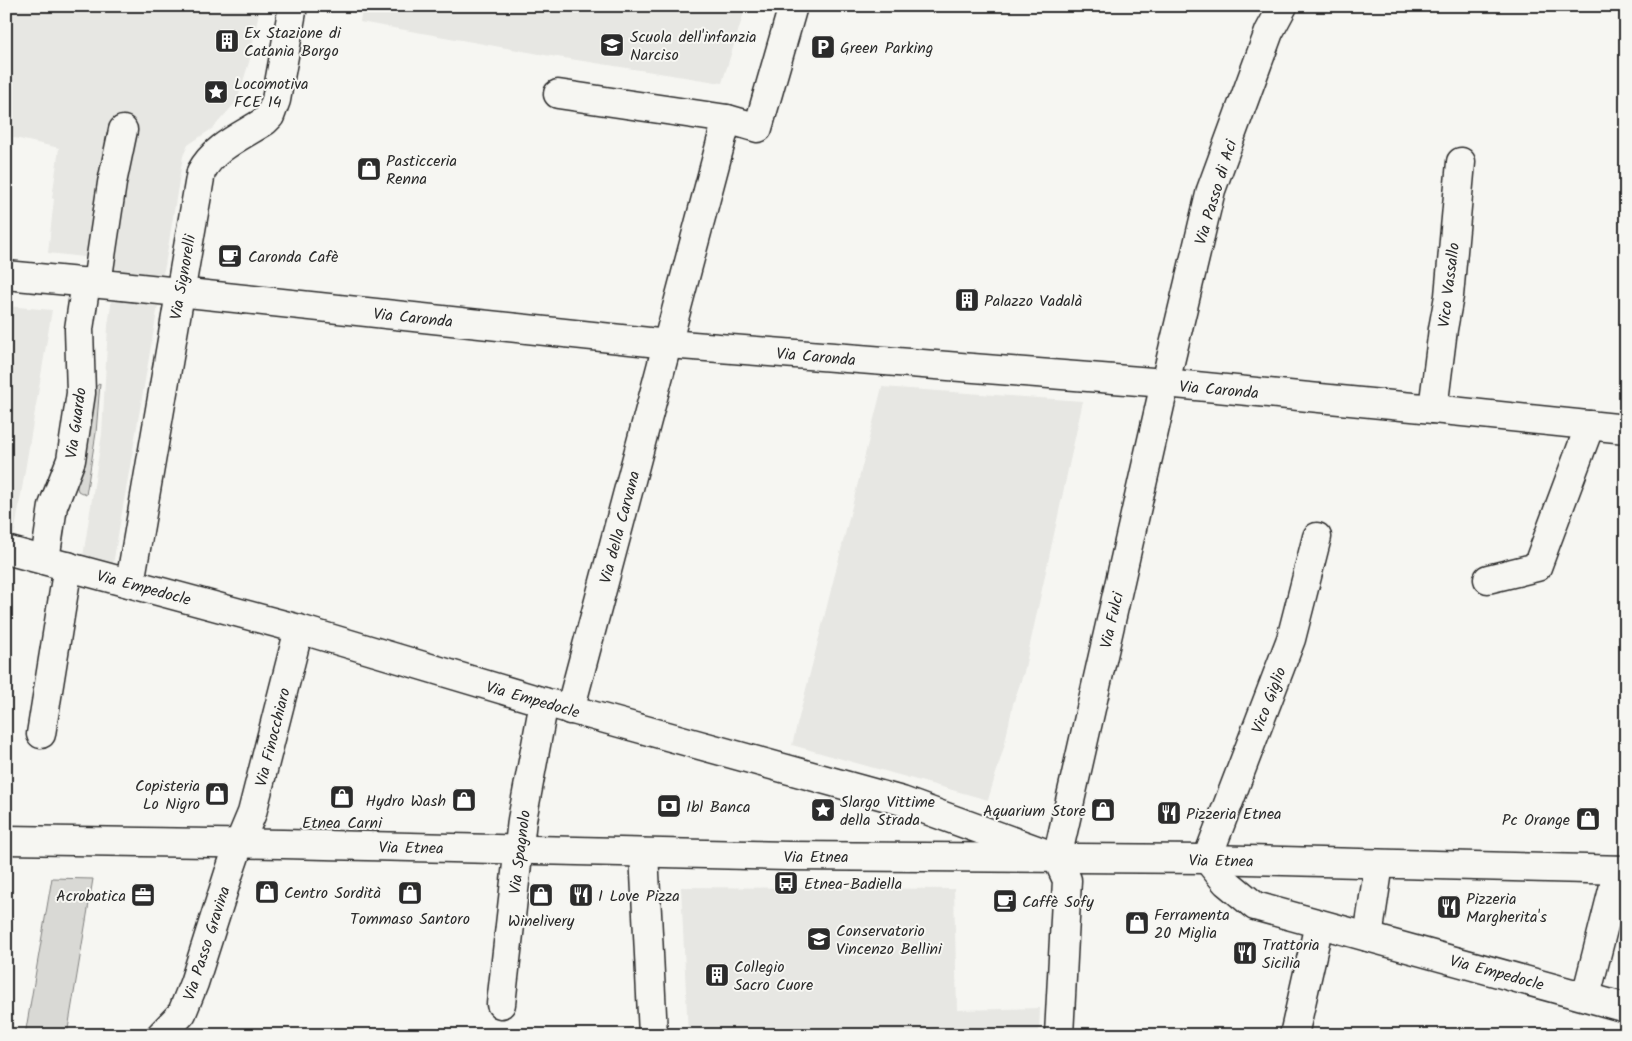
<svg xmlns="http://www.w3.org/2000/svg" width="1632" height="1041" viewBox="0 0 1632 1041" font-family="Kalam,sans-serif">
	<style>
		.built { fill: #e7e7e3 }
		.green { fill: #d9d9d5; stroke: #828280 }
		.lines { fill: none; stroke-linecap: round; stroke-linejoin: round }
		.minor-casing { stroke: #2b2b2b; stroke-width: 31 }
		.major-casing { stroke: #2b2b2b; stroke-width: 31 }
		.minor { stroke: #f6f6f2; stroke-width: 28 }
		.major { stroke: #f6f6f2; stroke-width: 28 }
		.labels { text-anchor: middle; stroke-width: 4; stroke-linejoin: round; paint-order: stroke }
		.poi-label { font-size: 16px; fill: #2b2b2b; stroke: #f6f6f2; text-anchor: start }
		.street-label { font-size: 16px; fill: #2b2b2b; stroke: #f6f6f2 }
	</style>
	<rect width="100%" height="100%" fill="#f6f6f2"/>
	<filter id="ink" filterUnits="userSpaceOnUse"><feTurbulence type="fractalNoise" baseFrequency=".02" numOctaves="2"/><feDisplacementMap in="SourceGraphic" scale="10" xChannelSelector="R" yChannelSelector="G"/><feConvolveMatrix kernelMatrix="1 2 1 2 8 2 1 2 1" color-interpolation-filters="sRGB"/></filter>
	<g filter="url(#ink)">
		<!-- built -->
		<g class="built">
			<path d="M 6,6 L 260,6 L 250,59 L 237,101 L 213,128 L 188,145 L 183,156 L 165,266 L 163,273 L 157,278 L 109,270 L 110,260 L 48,253 L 54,199 L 52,198 L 59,148 L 6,136 Z"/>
			<path d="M 362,6 L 746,6 L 722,83 L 545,55 L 360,22 Z"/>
			<path d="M 112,298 L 158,306 L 113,564 L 83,557 L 102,434 L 108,326 Z"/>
			<path d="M 6,306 L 52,310 L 14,536 L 6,534 Z"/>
			<path d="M 882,387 L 1083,401 L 1024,672 L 1013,704 L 1004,747 L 988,800 L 792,745 Z"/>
			<path d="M 681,887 L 954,889 L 957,1010 L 1040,1008 L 1039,1035 L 688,1035 Z"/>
		</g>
		<!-- green -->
		<g class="green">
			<path d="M 100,383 L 96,433 L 86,495 L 78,491 L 72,468 L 84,397 Z"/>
			<path d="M 52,878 L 93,879 L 67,1035 L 25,1035 Z"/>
		</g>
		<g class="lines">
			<defs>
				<g id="minor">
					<path d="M 558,94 L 727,119"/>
					<path d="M 97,283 L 112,183 L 123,130"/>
					<path d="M 1433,409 L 1443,329 L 1449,296 L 1461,162"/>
					<path d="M 1317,537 L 1291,639 L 1207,859 L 1226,882 L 1255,906 L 1626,1008"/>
					<path d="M 6,550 L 299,629 L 544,702 L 902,801 L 1053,856"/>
					<path d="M 45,560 L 53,506 L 71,460 L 81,393 L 79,329 L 86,282"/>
					<path d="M 1488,579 L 1537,567 L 1590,425"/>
					<path d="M 130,583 L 201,172 C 214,147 242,136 265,121 L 270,116 L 276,100 L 293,6"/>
					<path d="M 570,710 L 727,119 L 758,128 L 793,6"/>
					<path d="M 41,734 L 68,566"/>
					<path d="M 644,853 L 653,1035"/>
					<path d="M 1057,858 L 1165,383 L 1211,190 L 1269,32 L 1283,6"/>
					<path d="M 1057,858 L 1067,880 L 1059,1035"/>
					<path d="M 1368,937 L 1379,864"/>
					<path d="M 1586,996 L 1618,870"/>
					<path d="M 501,1004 L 522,820 L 544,702"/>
					<path d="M 161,1035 L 182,1013 L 194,983 L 229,873 L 239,844 L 252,813 L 299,629"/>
					<path d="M 1294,1035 L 1319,924"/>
				</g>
				<g id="major">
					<path d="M 6,275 L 122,286 L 668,344 L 1165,383 L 1433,409 L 1626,429"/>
					<path d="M 6,840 L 283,844 L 788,856 L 1207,859 L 1626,870"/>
				</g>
			</defs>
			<!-- minor casing -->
			<use href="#minor" class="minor-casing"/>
			<!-- major casing -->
			<use href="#major" class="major-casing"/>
			<!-- minor -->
			<use href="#minor" class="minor"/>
			<!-- major -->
			<use href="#major" class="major"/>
		</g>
	</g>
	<!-- icons -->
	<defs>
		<symbol id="building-square" viewBox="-11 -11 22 22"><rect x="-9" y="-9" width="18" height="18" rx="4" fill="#2b2b2b" stroke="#f6f6f2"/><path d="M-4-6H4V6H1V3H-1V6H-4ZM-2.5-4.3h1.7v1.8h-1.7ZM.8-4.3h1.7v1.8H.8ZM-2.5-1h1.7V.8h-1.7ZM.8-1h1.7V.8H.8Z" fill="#fff"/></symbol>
		<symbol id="school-square" viewBox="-11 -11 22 22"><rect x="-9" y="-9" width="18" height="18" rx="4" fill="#2b2b2b" stroke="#f6f6f2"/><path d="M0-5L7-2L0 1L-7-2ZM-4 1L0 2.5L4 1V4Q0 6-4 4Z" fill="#fff"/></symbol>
		<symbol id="parking-square" viewBox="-11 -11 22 22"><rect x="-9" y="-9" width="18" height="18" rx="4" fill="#2b2b2b" stroke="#f6f6f2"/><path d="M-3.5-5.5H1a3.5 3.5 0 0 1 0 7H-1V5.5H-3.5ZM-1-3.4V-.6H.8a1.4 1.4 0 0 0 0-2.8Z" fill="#fff"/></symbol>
		<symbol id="sight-square" viewBox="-11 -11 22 22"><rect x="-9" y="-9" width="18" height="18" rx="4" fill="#2b2b2b" stroke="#f6f6f2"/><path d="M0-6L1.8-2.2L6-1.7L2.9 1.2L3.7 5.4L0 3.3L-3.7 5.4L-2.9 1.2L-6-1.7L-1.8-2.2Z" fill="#fff"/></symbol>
		<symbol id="shop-square" viewBox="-11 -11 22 22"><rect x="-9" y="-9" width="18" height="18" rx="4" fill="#2b2b2b" stroke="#f6f6f2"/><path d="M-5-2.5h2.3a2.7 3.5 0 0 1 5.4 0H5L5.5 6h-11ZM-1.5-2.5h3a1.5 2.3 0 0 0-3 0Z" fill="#fff"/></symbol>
		<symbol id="cafe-square" viewBox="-11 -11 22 22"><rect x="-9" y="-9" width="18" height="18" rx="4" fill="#2b2b2b" stroke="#f6f6f2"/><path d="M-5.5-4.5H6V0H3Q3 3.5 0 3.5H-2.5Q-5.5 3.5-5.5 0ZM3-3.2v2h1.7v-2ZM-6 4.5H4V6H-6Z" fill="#fff"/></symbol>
		<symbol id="bank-square" viewBox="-11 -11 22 22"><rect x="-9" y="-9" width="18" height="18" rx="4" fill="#2b2b2b" stroke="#f6f6f2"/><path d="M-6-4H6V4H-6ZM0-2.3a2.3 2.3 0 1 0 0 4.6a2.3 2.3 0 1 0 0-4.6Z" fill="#fff"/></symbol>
		<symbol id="restaurant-square" viewBox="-11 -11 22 22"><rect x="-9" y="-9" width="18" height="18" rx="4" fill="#2b2b2b" stroke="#f6f6f2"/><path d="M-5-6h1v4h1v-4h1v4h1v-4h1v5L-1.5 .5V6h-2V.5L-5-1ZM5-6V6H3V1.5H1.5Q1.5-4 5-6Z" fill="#fff"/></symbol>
		<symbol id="bus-square" viewBox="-11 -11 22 22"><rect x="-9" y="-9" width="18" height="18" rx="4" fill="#2b2b2b" stroke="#f6f6f2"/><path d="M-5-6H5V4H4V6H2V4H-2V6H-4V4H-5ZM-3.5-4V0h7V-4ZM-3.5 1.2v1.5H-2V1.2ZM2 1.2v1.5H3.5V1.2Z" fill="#fff"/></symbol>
		<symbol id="office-square" viewBox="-11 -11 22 22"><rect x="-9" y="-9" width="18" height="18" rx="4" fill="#2b2b2b" stroke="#f6f6f2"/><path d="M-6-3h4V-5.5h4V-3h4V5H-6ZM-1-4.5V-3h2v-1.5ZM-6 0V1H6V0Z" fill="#fff"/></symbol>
		<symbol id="university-square" viewBox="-11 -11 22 22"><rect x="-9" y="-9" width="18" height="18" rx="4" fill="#2b2b2b" stroke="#f6f6f2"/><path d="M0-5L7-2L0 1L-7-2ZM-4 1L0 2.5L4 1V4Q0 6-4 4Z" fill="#fff"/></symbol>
	</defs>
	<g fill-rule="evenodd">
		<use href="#building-square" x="213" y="27" width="28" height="28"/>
		<use href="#school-square" x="598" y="31" width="28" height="28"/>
		<use href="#parking-square" x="809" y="33" width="28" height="28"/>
		<use href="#sight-square" x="202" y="78" width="28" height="28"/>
		<use href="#shop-square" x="355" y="155" width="28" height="28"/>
		<use href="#cafe-square" x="216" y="242" width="28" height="28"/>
		<use href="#building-square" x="953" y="286" width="28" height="28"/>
		<use href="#shop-square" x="203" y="780" width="28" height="28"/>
		<use href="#shop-square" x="328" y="783" width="28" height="28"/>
		<use href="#shop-square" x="450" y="786" width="28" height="28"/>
		<use href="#bank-square" x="655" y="792" width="28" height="28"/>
		<use href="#sight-square" x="809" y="796" width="28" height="28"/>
		<use href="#shop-square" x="1089" y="796" width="28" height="28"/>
		<use href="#restaurant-square" x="1155" y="799" width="28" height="28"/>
		<use href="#shop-square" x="1574" y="805" width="28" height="28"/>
		<use href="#bus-square" x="772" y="869" width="28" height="28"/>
		<use href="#shop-square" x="253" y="878" width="28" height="28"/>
		<use href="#shop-square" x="396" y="879" width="28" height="28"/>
		<use href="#office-square" x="129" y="881" width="28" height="28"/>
		<use href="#shop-square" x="527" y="881" width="28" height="28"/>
		<use href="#restaurant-square" x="567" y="881" width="28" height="28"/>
		<use href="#cafe-square" x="991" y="887" width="28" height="28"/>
		<use href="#restaurant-square" x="1435" y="893" width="28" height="28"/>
		<use href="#shop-square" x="1123" y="909" width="28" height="28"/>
		<use href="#university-square" x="805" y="925" width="28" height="28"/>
		<use href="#restaurant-square" x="1231" y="939" width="28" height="28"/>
		<use href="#building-square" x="703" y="961" width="28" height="28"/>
	</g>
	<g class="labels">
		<!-- poi labels -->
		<g class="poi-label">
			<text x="244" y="38">Ex Stazione di<tspan x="244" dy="18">Catania Borgo</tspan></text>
			<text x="630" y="42">Scuola dell'infanzia<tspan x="630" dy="18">Narciso</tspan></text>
			<text x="840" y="53">Green Parking</text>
			<text x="234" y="89">Locomotiva<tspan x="234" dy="18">FCE 14</tspan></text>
			<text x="386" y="166">Pasticceria<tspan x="386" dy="18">Renna</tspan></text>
			<text x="248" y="262">Caronda Cafè</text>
			<text x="984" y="306">Palazzo Vadalà</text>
			<text x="200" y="791" text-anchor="end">Copisteria<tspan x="200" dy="18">Lo Nigro</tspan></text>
			<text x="446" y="806" text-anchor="end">Hydro Wash</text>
			<text x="840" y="807">Slargo Vittime<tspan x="840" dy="18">della Strada</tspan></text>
			<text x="686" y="812">Ibl Banca</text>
			<text x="1086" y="816" text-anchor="end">Aquarium Store</text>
			<text x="1186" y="819">Pizzeria Etnea</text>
			<text x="1570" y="825" text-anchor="end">Pc Orange</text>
			<text x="342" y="828" text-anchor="middle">Etnea Carni</text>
			<text x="804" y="889">Etnea-Badiella</text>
			<text x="284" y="898">Centro Sordità</text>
			<text x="126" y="901" text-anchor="end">Acrobatica</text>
			<text x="598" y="901">I Love Pizza</text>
			<text x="1466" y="904">Pizzeria<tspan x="1466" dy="18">Margherita's</tspan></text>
			<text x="1022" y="907">Caffè Sofy</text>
			<text x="1154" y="920">Ferramenta<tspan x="1154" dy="18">20 Miglia</tspan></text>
			<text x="410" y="924" text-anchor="middle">Tommaso Santoro</text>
			<text x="541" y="926" text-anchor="middle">Winelivery</text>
			<text x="836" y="936">Conservatorio<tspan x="836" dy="18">Vincenzo Bellini</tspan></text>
			<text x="1262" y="950">Trattoria<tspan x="1262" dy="18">Sicilia</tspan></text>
			<text x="734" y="972">Collegio<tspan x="734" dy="18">Sacro Cuore</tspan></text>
		</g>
		<!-- street labels -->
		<g class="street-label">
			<text transform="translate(1215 192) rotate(-73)" y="6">Via Passo di Aci</text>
			<text transform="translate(182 277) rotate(-80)" y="6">Via Signorelli</text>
			<text transform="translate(1448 285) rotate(-83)" y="6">Vico Vassallo</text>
			<text transform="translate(413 317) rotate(6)" y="6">Via Caronda</text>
			<text transform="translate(816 356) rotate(5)" y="6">Via Caronda</text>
			<text transform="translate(1219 389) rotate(5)" y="6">Via Caronda</text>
			<text transform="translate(75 423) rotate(-82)" y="6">Via Guardo</text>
			<text transform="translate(619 527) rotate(-75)" y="6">Via della Carvana</text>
			<text transform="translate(144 587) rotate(15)" y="6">Via Empedocle</text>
			<text transform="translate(1111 620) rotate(-77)" y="6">Via Fulci</text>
			<text transform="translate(533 699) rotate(16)" y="6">Via Empedocle</text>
			<text transform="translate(1268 700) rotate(-69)" y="6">Vico Giglio</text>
			<text transform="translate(272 737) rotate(-76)" y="6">Via Finocchiaro</text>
			<text transform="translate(411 847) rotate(1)" y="6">Via Etnea</text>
			<text transform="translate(519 852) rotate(-83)" y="6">Via Spagnolo</text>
			<text x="816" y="862">Via Etnea</text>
			<text transform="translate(1221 860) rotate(1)" y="6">Via Etnea</text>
			<text transform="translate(206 943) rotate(-72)" y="6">Via Passo Gravina</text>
			<text transform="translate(1497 972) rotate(15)" y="6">Via Empedocle</text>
		</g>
	</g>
	<!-- margin -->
	<rect width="1632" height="1041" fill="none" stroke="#f6f6f2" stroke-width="25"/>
	<rect x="12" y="12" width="1607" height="1016" fill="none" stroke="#2b2b2b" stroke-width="2" filter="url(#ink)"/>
</svg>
